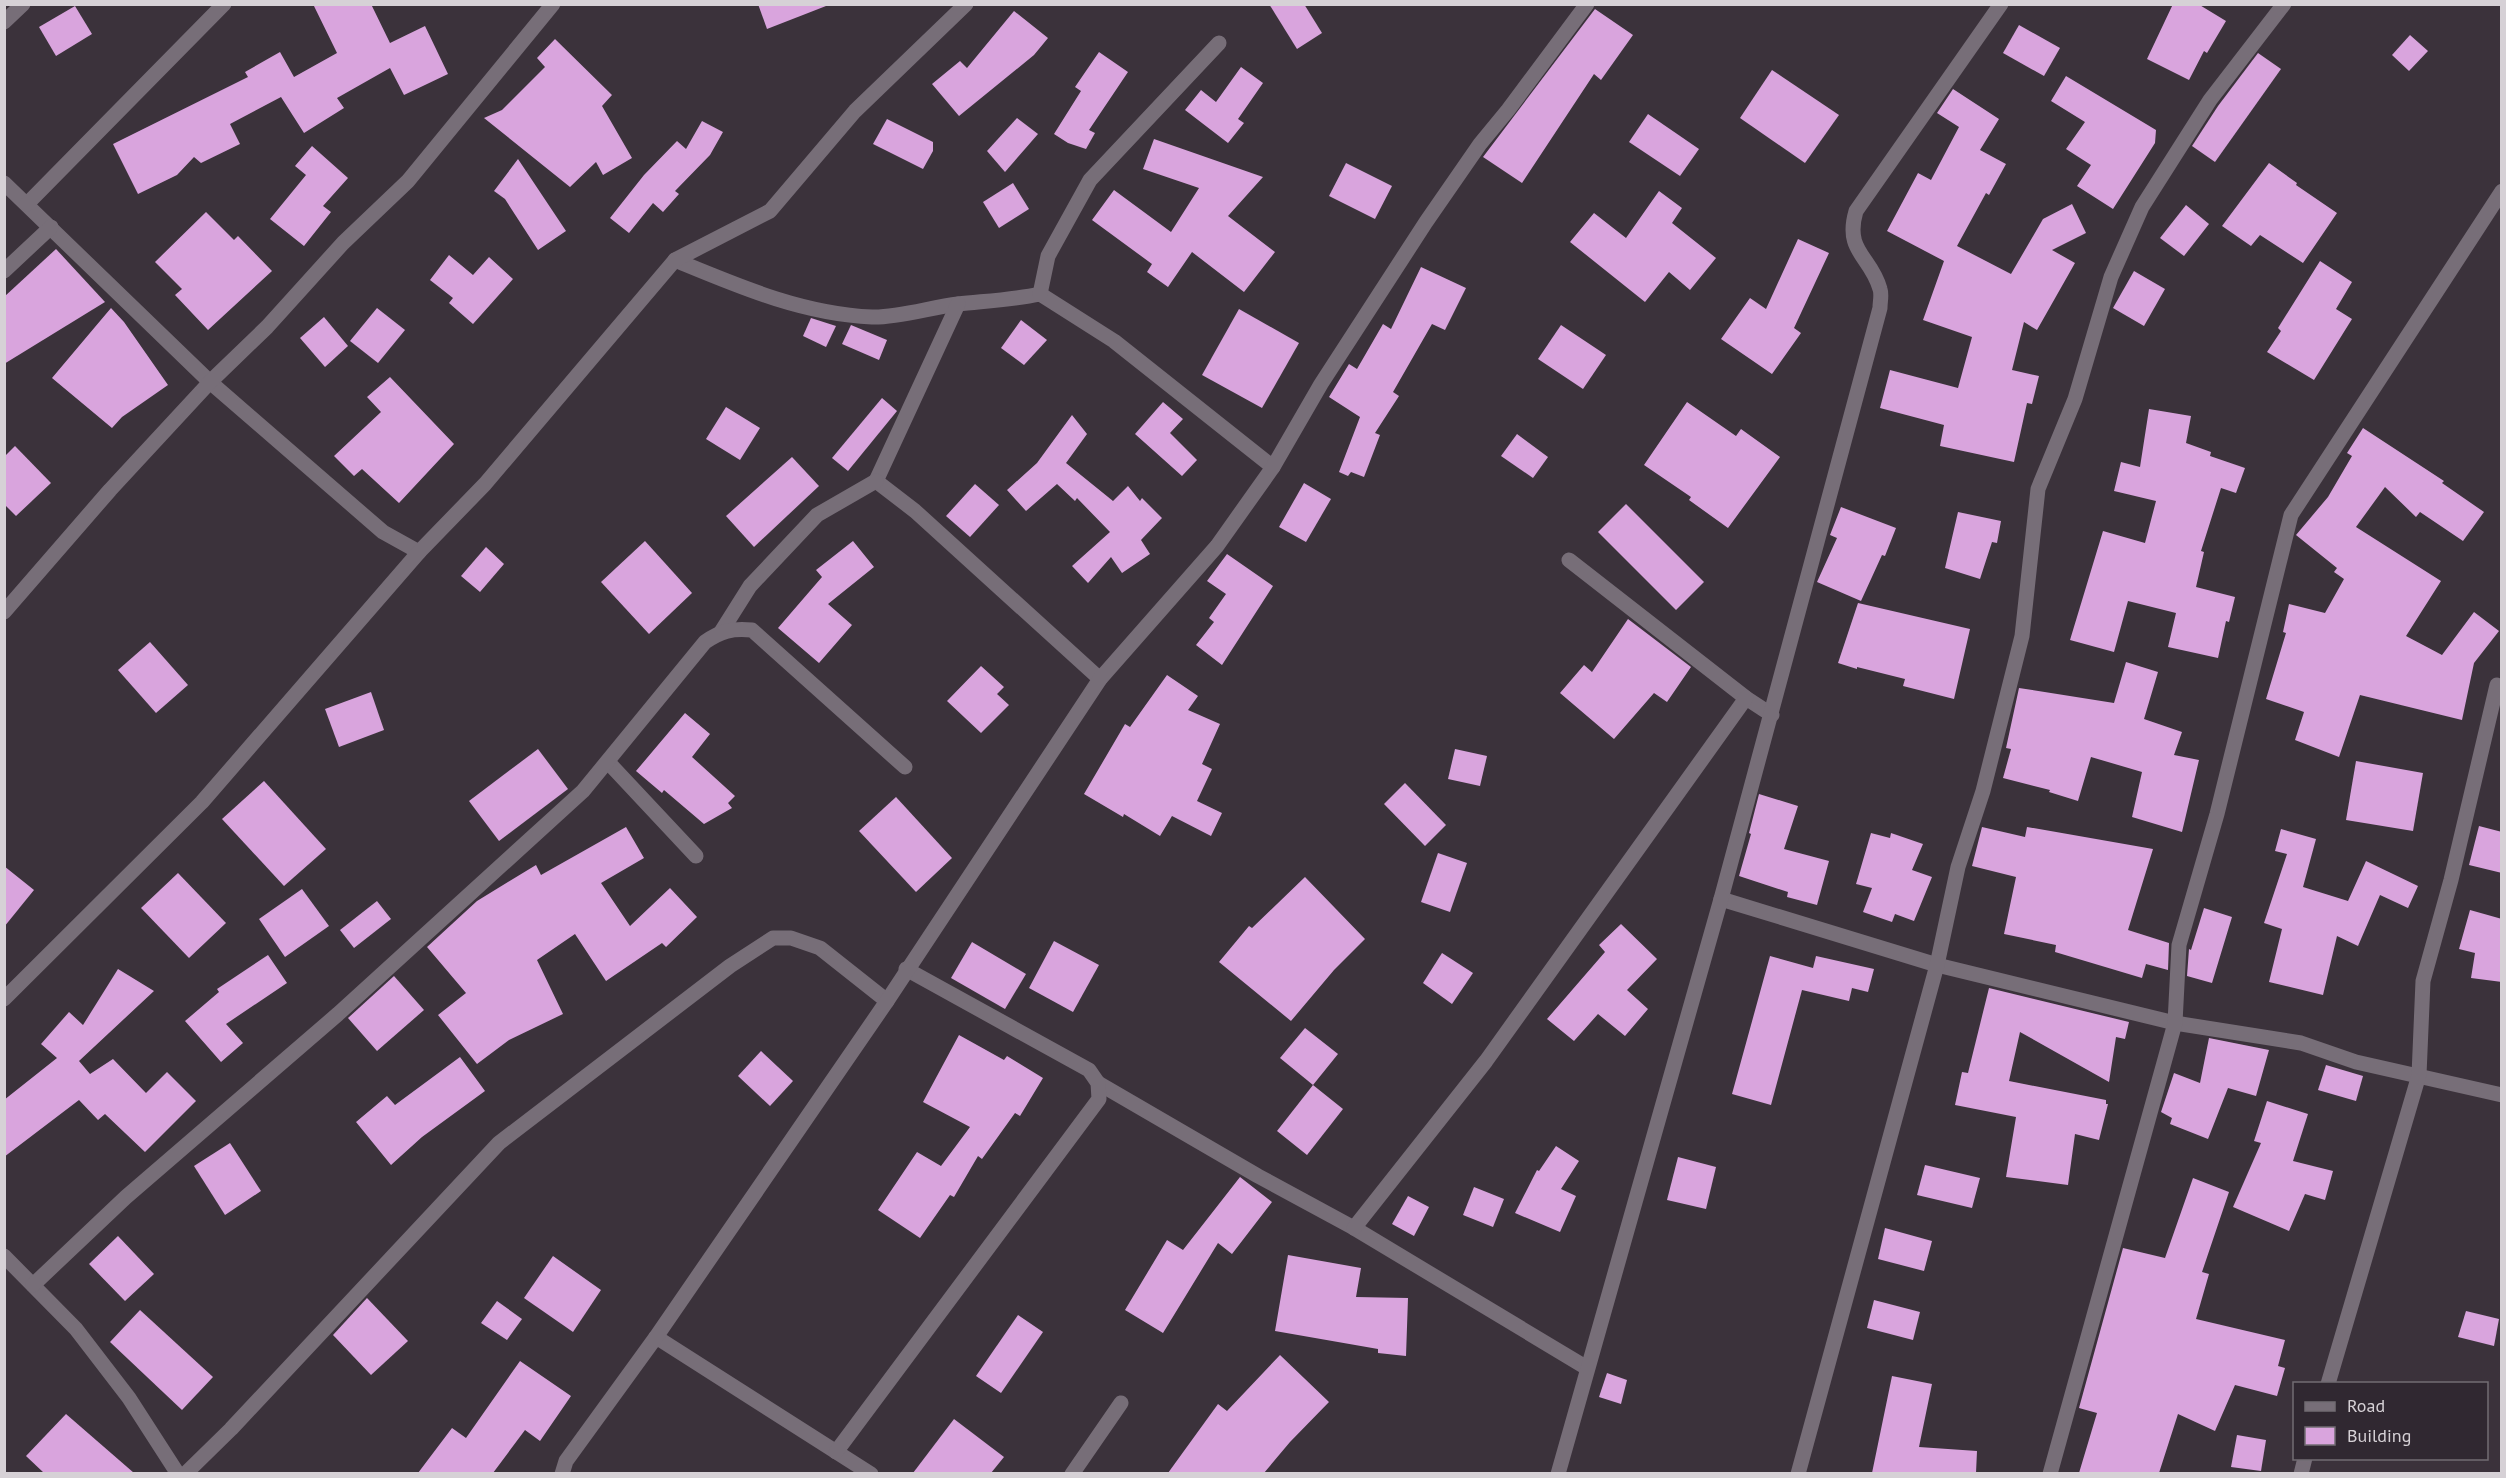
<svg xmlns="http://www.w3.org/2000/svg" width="2506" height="1478" viewBox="0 0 2506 1478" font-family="'PT Sans',sans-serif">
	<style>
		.building { fill: #d9a4dd }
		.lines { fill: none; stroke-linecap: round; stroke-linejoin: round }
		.minor { stroke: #776e78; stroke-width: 15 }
	</style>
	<rect width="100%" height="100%" fill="#3b323b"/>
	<!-- building -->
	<g class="building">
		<path d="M 313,4 L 371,4 L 390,43 L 425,26 L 448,74 L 404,95 L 390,68 L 337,98 L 344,108 L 304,133 L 281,97 L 230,124 L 240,144 L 201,163 L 194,157 L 177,175 L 138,194 L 113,144 L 248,77 L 245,72 L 280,52 L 294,77 L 337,53 Z"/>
		<path d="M 758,4 L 826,4 L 826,6 L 767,29 Z"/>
		<path d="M 1269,4 L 1304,4 L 1322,33 L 1297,49 Z"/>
		<path d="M 2173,4 L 2198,4 L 2226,21 L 2207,53 L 2204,51 L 2189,80 L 2147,59 Z"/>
		<path d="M 75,6 L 92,34 L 56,56 L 39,27 Z"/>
		<path d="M 1595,9 L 1633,35 L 1601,80 L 1594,74 L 1522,183 L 1483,157 Z"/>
		<path d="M 1014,11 L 1048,38 L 1034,55 L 959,116 L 932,84 L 960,61 L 967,68 Z"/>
		<path d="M 2019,25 L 2060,48 L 2044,76 L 2003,53 Z"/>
		<path d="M 2410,35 L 2428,51 L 2409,71 L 2392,55 Z"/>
		<path d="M 555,39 L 612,95 L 602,106 L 632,158 L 603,175 L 596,162 L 570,187 L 484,118 L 502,110 L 545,67 L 537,58 Z"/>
		<path d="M 1099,52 L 1128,72 L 1089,130 L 1095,133 L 1086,149 L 1068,143 L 1054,134 L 1081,91 L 1075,87 Z"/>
		<path d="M 2258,53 L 2281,69 L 2215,162 L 2192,146 L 2218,106 Z"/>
		<path d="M 1241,67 L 1263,83 L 1238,119 L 1244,123 L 1228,143 L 1185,110 L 1201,90 L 1216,102 Z"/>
		<path d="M 1772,70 L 1839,115 L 1805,163 L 1740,118 Z"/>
		<path d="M 2066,76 L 2156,130 L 2155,143 L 2113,209 L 2077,186 L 2091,165 L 2066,149 L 2085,122 L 2051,101 Z"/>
		<path d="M 1953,89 L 1999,119 L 1980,150 L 2006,164 L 1989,195 L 1986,193 L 1957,246 L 2011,274 L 2043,219 L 2072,204 L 2086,233 L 2052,250 L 2075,263 L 2037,330 L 2024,322 L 2012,370 L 2039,376 L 2032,404 L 2027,403 L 2014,462 L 1940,446 L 1944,425 L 1880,408 L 1890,370 L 1958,388 L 1972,337 L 1923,320 L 1944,261 L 1887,231 L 1918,173 L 1931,180 L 1959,127 L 1937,113 Z"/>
		<path d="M 1648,114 L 1699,149 L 1680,176 L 1629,142 Z"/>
		<path d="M 1017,118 L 1038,134 L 1005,172 L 987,151 Z"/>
		<path d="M 887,119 L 933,142 L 933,151 L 923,169 L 873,144 Z"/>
		<path d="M 702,121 L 723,132 L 710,155 L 675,191 L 679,194 L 663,212 L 653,203 L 629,233 L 610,218 L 644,175 L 677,141 L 686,149 Z"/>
		<path d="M 1154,139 L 1263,177 L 1228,216 L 1275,252 L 1244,292 L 1192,252 L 1168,287 L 1147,272 L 1152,264 L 1092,220 L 1114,190 L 1171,232 L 1199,188 L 1143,169 Z"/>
		<path d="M 312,146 L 348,178 L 323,206 L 331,212 L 304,246 L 270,219 L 306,175 L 295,166 Z"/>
		<path d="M 518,159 L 566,231 L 538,250 L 505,199 L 494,191 Z"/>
		<path d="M 1346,163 L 1392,186 L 1375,219 L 1329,196 Z"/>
		<path d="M 2269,163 L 2297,183 L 2296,185 L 2337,213 L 2303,263 L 2260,235 L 2251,246 L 2222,226 Z"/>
		<path d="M 1013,183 L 1029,209 L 999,228 L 983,202 Z"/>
		<path d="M 1659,191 L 1682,208 L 1672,223 L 1716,258 L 1690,290 L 1669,272 L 1645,302 L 1570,242 L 1594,213 L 1626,238 Z"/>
		<path d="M 2186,205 L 2209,224 L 2184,256 L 2160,238 Z"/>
		<path d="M 206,212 L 234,240 L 238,236 L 272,271 L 208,330 L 175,295 L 182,289 L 155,262 Z"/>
		<path d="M 1798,239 L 1829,253 L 1794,328 L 1801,333 L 1772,374 L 1721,339 L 1750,298 L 1766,309 Z"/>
		<path d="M 56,249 L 105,302 L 4,364 L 4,297 Z"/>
		<path d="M 449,255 L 473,275 L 489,257 L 513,279 L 473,324 L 449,303 L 453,298 L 430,280 Z"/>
		<path d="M 2320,261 L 2352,282 L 2336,309 L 2352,319 L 2314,380 L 2267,352 L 2281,331 L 2278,328 Z"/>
		<path d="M 1421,267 L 1466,288 L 1445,330 L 1432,324 L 1393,392 L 1399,396 L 1375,433 L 1380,435 L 1364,477 L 1351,472 L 1348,476 L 1339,472 L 1360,417 L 1329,397 L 1349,364 L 1357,369 L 1383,324 L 1391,329 Z"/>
		<path d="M 2134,271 L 2165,289 L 2144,326 L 2113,308 Z"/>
		<path d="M 111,308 L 124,322 L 168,385 L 122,417 L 112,428 L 52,378 Z"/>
		<path d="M 377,308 L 405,330 L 378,363 L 350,341 Z"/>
		<path d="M 1239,309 L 1299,343 L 1262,408 L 1202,375 Z"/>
		<path d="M 324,317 L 348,346 L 325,367 L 300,338 Z"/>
		<path d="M 811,318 L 836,326 L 826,347 L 803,336 Z"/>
		<path d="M 1021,320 L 1047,340 L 1024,365 L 1001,348 Z"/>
		<path d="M 851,325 L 887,340 L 879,360 L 842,344 Z"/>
		<path d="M 1561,325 L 1606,355 L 1583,389 L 1538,359 Z"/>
		<path d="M 390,377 L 454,444 L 399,503 L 362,469 L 354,476 L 334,456 L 381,412 L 367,397 Z"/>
		<path d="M 882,398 L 897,411 L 848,471 L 832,458 Z"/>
		<path d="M 1163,402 L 1183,419 L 1170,433 L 1197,460 L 1182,476 L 1135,434 Z"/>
		<path d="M 1687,402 L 1736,436 L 1741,429 L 1780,457 L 1728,528 L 1689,500 L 1691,497 L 1644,465 Z"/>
		<path d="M 726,407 L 760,428 L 740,460 L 706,439 Z"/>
		<path d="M 2149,409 L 2191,416 L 2186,443 L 2211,452 L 2210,456 L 2245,468 L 2236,493 L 2221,488 L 2201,551 L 2204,552 L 2196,587 L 2235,597 L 2229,622 L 2226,621 L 2218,658 L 2168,647 L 2176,613 L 2128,601 L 2114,652 L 2070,640 L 2103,531 L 2145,543 L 2156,501 L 2114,491 L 2121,462 L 2140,467 Z"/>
		<path d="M 1072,415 L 1087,434 L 1066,463 L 1113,501 L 1128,486 L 1140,501 L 1142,498 L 1162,518 L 1141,540 L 1150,554 L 1122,573 L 1111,557 L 1088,583 L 1072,566 L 1110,532 L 1077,498 L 1075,501 L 1057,484 L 1026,511 L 1007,490 L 1037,463 Z"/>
		<path d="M 2363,428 L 2444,481 L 2442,483 L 2484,512 L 2463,541 L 2420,512 L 2416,517 L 2385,487 L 2356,527 L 2441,581 L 2406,636 L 2442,655 L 2474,612 L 2499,631 L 2474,663 L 2462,720 L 2360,695 L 2339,757 L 2295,740 L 2304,712 L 2266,699 L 2286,633 L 2283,632 L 2289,604 L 2325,613 L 2344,579 L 2334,572 L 2337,568 L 2296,535 L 2328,497 L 2352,456 L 2347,453 Z"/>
		<path d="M 1517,434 L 1548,457 L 1533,478 L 1501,456 Z"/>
		<path d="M 15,446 L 51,483 L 16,516 L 4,504 L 4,457 Z"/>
		<path d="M 792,457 L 819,486 L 754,547 L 726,516 Z"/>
		<path d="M 1304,483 L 1331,499 L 1306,542 L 1279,527 Z"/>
		<path d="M 975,484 L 999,505 L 970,537 L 946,516 Z"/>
		<path d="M 1626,504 L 1704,582 L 1676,610 L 1598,532 Z"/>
		<path d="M 1841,507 L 1896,528 L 1885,556 L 1882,555 L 1861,601 L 1817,582 L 1837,538 L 1830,535 Z"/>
		<path d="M 1958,512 L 2001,521 L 1997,543 L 1992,542 L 1980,579 L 1945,568 Z"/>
		<path d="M 645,541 L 692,593 L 649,634 L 601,582 Z"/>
		<path d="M 853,541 L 874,567 L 828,604 L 852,625 L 819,663 L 778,628 L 822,577 L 816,570 Z"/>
		<path d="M 486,547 L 504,564 L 480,592 L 461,576 Z"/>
		<path d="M 1227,554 L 1273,586 L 1222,665 L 1196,645 L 1214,622 L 1209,618 L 1226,594 L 1207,581 Z"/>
		<path d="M 1858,603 L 1970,629 L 1954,699 L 1903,686 L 1905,679 L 1857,667 L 1857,669 L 1838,663 Z"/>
		<path d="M 1628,619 L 1691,667 L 1667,702 L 1654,693 L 1614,739 L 1560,693 L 1584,665 L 1592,672 Z"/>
		<path d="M 150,642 L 188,685 L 156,713 L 118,670 Z"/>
		<path d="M 2126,662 L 2158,672 L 2144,719 L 2182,732 L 2174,755 L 2199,760 L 2182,832 L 2132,817 L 2142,772 L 2091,757 L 2078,801 L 2049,792 L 2050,790 L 2003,778 L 2011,749 L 2006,748 L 2019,688 L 2114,703 Z"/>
		<path d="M 981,666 L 1004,687 L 997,694 L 1009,705 L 981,733 L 947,701 Z"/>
		<path d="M 1167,675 L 1198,696 L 1188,710 L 1220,724 L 1202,764 L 1212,769 L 1197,801 L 1222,813 L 1211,836 L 1172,816 L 1160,836 L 1124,814 L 1123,817 L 1084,794 L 1125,724 L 1130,727 Z"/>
		<path d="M 371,692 L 384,730 L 339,747 L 325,709 Z"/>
		<path d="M 685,713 L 710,734 L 692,757 L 735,796 L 728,803 L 732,808 L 704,824 L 664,790 L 662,793 L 636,771 Z"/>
		<path d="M 538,749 L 568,789 L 499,841 L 469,801 Z"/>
		<path d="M 1455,749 L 1487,756 L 1480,786 L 1448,779 Z"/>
		<path d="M 2356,761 L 2423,773 L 2413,831 L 2346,820 Z"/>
		<path d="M 264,781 L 326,849 L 284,886 L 222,819 Z"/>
		<path d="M 1405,783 L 1446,825 L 1425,846 L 1384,804 Z"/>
		<path d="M 1759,794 L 1798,806 L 1784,849 L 1829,861 L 1817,905 L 1787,897 L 1788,892 L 1739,876 L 1751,834 L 1749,833 Z"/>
		<path d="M 896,797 L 952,858 L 916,892 L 859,831 Z"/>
		<path d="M 2479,826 L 2502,832 L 2502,873 L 2469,865 Z"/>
		<path d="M 626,827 L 644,858 L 601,883 L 630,926 L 670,888 L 697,917 L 666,947 L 662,943 L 606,981 L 575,934 L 537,960 L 563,1014 L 509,1040 L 477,1064 L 438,1015 L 466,993 L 427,947 L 477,901 L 536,865 L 541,875 Z"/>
		<path d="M 1982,827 L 2025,837 L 2027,827 L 2153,849 L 2128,930 L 2169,943 L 2168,970 L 2146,964 L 2142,978 L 2055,952 L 2056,945 L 2004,934 L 2016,877 L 1972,866 Z"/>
		<path d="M 2281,829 L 2316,839 L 2303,887 L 2348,901 L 2366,861 L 2418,886 L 2408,908 L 2380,895 L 2358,946 L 2337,936 L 2323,995 L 2269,982 L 2282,929 L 2264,923 L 2287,854 L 2275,851 Z"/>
		<path d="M 1871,833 L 1890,838 L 1891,833 L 1923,844 L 1912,870 L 1932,877 L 1914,921 L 1895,914 L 1892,922 L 1863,912 L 1872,888 L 1856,884 Z"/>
		<path d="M 1438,853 L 1467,863 L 1450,912 L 1421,902 Z"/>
		<path d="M 4,866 L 34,890 L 4,927 Z"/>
		<path d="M 178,873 L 226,923 L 189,958 L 141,908 Z"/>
		<path d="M 1305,877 L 1365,939 L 1334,970 L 1291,1021 L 1219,962 L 1249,926 L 1252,928 Z"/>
		<path d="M 302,889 L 329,926 L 285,957 L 259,919 Z"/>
		<path d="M 377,901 L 391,919 L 354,948 L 340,930 Z"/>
		<path d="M 2204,908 L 2232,917 L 2212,983 L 2187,976 L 2189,949 L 2191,950 Z"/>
		<path d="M 2470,910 L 2502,919 L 2502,982 L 2471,978 L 2475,953 L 2459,949 Z"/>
		<path d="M 1621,924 L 1657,959 L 1627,990 L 1648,1009 L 1625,1036 L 1598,1014 L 1574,1041 L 1547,1019 L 1605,952 L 1599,945 Z"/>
		<path d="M 1054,941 L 1099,965 L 1073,1012 L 1029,988 Z"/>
		<path d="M 972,942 L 1026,974 L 1005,1009 L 951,978 Z"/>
		<path d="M 1442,953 L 1473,973 L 1452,1004 L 1423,983 Z"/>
		<path d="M 268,955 L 287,983 L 226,1024 L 243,1043 L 221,1062 L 185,1021 L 219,992 L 217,989 Z"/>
		<path d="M 1770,956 L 1813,968 L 1816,956 L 1874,969 L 1868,992 L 1852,988 L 1849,1001 L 1802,990 L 1771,1105 L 1732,1094 Z"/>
		<path d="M 118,969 L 154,991 L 79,1061 L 90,1074 L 113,1059 L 146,1093 L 167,1072 L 196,1101 L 145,1152 L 105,1114 L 98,1120 L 79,1100 L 4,1157 L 4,1100 L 57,1058 L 41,1044 L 69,1012 L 83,1025 Z"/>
		<path d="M 394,976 L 424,1010 L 377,1051 L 348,1018 Z"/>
		<path d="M 1989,988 L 2129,1022 L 2125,1039 L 2116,1037 L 2109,1082 L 2020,1032 L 2009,1081 L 2106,1100 L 2106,1104 L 2108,1104 L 2099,1140 L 2075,1134 L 2068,1185 L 2006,1177 L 2016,1117 L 1955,1105 L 1962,1072 L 1968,1073 Z"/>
		<path d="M 1305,1028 L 1338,1054 L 1313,1085 L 1280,1058 Z"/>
		<path d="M 959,1035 L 1004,1060 L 1007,1056 L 1043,1078 L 1020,1116 L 1015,1113 L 982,1159 L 978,1156 L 954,1197 L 950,1195 L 920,1238 L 878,1210 L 917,1152 L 941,1166 L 970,1127 L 923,1102 Z"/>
		<path d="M 2209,1038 L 2269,1050 L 2256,1096 L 2228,1088 L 2208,1139 L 2170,1124 L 2172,1118 L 2161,1112 L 2174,1073 L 2200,1083 Z"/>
		<path d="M 761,1051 L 793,1081 L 770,1106 L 738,1076 Z"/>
		<path d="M 460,1057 L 485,1091 L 422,1137 L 391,1165 L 356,1122 L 387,1096 L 395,1105 Z"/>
		<path d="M 2326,1065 L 2363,1076 L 2356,1101 L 2318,1090 Z"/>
		<path d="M 1313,1085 L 1343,1109 L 1307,1155 L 1277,1131 Z"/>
		<path d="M 2267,1101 L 2308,1114 L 2293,1161 L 2333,1171 L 2325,1200 L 2305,1194 L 2289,1231 L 2233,1207 L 2261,1143 L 2254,1141 Z"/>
		<path d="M 230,1143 L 261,1191 L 225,1215 L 194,1166 Z"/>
		<path d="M 1556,1146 L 1579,1161 L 1561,1189 L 1576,1196 L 1560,1232 L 1515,1213 L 1537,1170 L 1539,1171 Z"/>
		<path d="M 1678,1157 L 1716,1167 L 1706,1209 L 1667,1200 Z"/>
		<path d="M 1925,1165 L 1980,1178 L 1972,1208 L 1917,1195 Z"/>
		<path d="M 1240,1177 L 1272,1202 L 1232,1254 L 1218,1243 L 1163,1333 L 1125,1310 L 1167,1240 L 1183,1250 Z"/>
		<path d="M 2193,1178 L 2229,1192 L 2202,1272 L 2209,1274 L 2196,1319 L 2285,1340 L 2278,1366 L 2285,1368 L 2277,1396 L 2235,1385 L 2215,1431 L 2178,1414 L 2159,1473 L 2079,1473 L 2097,1413 L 2079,1408 L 2123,1248 L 2165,1258 Z"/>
		<path d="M 1474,1187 L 1504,1199 L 1493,1227 L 1463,1215 Z"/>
		<path d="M 1408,1196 L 1429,1207 L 1414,1236 L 1392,1224 Z"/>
		<path d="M 1885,1228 L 1932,1241 L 1924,1271 L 1878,1259 Z"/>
		<path d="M 118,1236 L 154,1274 L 125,1301 L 89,1264 Z"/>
		<path d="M 1288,1255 L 1361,1268 L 1356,1297 L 1408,1298 L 1406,1356 L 1378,1353 L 1378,1349 L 1275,1331 Z"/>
		<path d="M 553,1256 L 601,1290 L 573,1332 L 524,1298 Z"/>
		<path d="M 367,1298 L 408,1341 L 371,1375 L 333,1335 Z"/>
		<path d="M 1874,1300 L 1920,1312 L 1913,1340 L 1867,1328 Z"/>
		<path d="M 497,1301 L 522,1319 L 507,1340 L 481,1323 Z"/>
		<path d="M 140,1310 L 213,1377 L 182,1410 L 110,1342 Z"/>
		<path d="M 2466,1311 L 2499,1319 L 2494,1346 L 2458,1337 Z"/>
		<path d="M 1018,1315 L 1043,1332 L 1001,1393 L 976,1376 Z"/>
		<path d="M 1280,1355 L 1329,1402 L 1290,1442 L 1264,1473 L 1168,1473 L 1218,1404 L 1227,1411 Z"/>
		<path d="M 520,1361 L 571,1396 L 540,1441 L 525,1430 L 493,1473 L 418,1473 L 452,1428 L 466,1438 Z"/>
		<path d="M 1607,1373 L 1627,1380 L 1621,1404 L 1599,1397 Z"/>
		<path d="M 1892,1376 L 1932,1384 L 1919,1447 L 1977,1451 L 1976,1473 L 1872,1473 Z"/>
		<path d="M 66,1414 L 134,1473 L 44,1473 L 26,1456 Z"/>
		<path d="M 954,1419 L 1004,1457 L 991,1473 L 913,1473 Z"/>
		<path d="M 2237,1435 L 2266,1440 L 2261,1471 L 2231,1467 Z"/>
	</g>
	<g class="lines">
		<!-- minor -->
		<g class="minor">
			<path d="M 4,22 L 23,4"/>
			<path d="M 4,183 L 210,382 L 383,532 L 419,552"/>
			<path d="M 27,204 L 224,4"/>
			<path d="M 675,260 C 738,286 802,314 872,317 C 897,318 932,307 958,304 C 986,301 1012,300 1040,294 L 1114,341 L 1273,467"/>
			<path d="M 4,271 L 51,227"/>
			<path d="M 1040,294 L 1048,256 L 1090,180 L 1219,43"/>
			<path d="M 958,304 L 876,481 L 915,511 L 1100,679"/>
			<path d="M 1569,560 L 1746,698 L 1772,715"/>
			<path d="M 4,612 L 110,490 L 210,382 L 267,327 L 343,243 L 408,181 L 553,4"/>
			<path d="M 721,632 L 750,586 L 817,515 L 876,481"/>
			<path d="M 608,762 L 696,856"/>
			<path d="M 1721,899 L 1937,965 L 2175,1023 L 2301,1043 L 2356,1062 L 2502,1095"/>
			<path d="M 4,999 L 202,802 L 419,552 L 485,484 L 675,260 L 770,211 L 855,111 L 966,4"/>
			<path d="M 1098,1083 L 1258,1176 L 1354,1228 L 1587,1368"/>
			<path d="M 1354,1228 L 1486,1061 L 1746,698"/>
			<path d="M 4,1256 L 76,1329 L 129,1398 L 178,1474"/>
			<path d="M 33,1285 L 126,1197 L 338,1014 L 583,791 L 705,642 C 721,631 732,628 752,630 L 905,767"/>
			<path d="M 656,1337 L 871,1474"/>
			<path d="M 2328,1384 L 2419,1075 L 2423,981 L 2451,880 L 2497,685"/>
			<path d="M 836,1452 L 1099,1099 L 1098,1083 L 1089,1070 L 906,969"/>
			<path d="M 185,1474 L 231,1429 L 499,1143 L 730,966 L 773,938 L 791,938 L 820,948 L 887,1001"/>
			<path d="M 562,1474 L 566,1461 L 656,1337 L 887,1001 L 1100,679 L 1217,546 L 1273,467 L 1321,384 L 1426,222 L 1480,144 L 1508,110 L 1587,4"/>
			<path d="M 1072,1474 L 1121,1403"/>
			<path d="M 1558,1474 L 1721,899 L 1880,308 C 1880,301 1882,295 1880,289 C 1871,256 1844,252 1856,211 L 2001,4"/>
			<path d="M 1798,1474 L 1937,965 L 1958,867 L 1983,791 L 2022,636 L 2038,489 L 2075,399 L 2111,277 L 2142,207 L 2210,100 L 2284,4"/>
			<path d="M 2050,1474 L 2175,1023 L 2179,945 L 2217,814 L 2291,515 L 2502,191"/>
			<path d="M 2301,1474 L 2305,1458"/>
		</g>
	</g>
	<!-- border -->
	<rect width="2506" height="1478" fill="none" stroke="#d6d1d6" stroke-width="12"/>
	<!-- legend -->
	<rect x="2293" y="1382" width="195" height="78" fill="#302831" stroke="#726c73" stroke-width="1.5"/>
	<rect x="2305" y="1402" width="30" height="9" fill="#776e78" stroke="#726c73" stroke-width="1.5"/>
	<text x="2347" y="1412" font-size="18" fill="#d6d1d6">Road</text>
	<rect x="2305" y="1427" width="30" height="18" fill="#d9a4dd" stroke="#726c73" stroke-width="1.5"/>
	<text x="2347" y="1442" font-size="18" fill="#d6d1d6">Building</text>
</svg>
